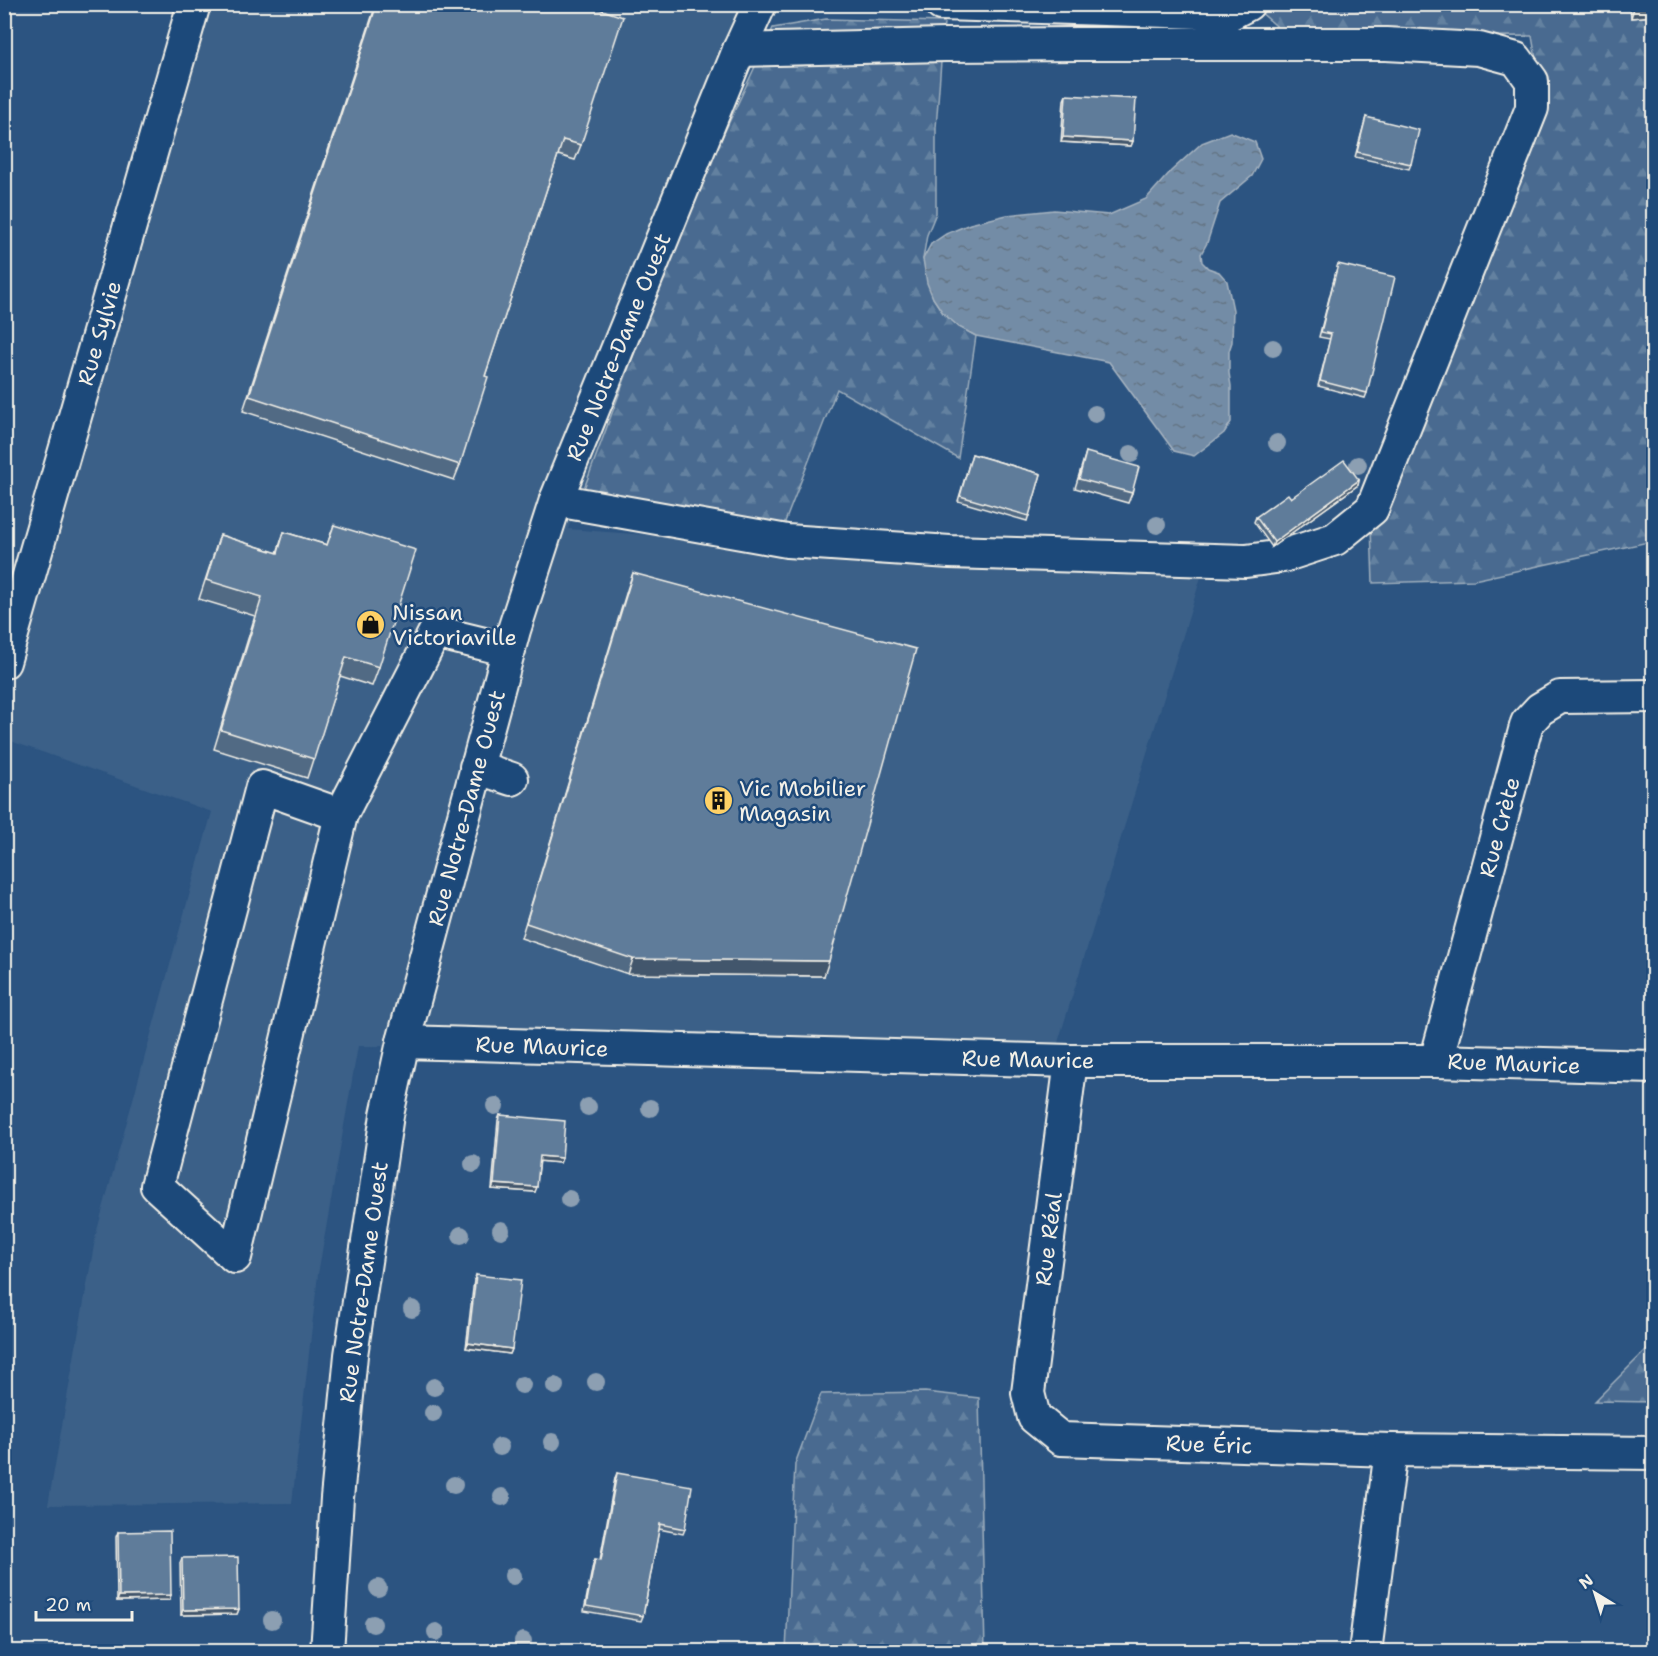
<svg xmlns="http://www.w3.org/2000/svg" width="1658" height="1656" viewBox="0 0 1658 1656" font-family="'Shantell Sans',sans-serif">
	<style>
		.built { fill: #3b6088 }
		.forest { fill: url(#forest-firs); stroke: #9eaebc; stroke-width: 1.5 }
		.water { fill: url(#water-ripples); stroke: #a7b4c0; stroke-width: 1.5 }
		.lines { fill: none; stroke-linecap: round; stroke-linejoin: round }
		.minor-casing { stroke: #f4f1e8; stroke-width: 36 }
		.minor { stroke: #1f4a7a; stroke-width: 32 }
		.tree { fill: #8c9fb2 }
		.wall { fill: #516a84; stroke: #f4f1e8; stroke-width: 1.5 }
		.shaded-wall { fill: #42566c; stroke: #f4f1e8; stroke-width: 1.5 }
		.building { fill: #5e7b9a; stroke: #f4f1e8; stroke-width: 1.5 }
		.labels { text-anchor: middle; stroke-width: 5; stroke-linejoin: round; paint-order: stroke }
		.street-label { font-size: 22px; fill: #f4f1e8; stroke: #1f4a7a }
		.poi-label { font-size: 22px; fill: #f4f1e8; stroke: #1f4a7a; text-anchor: start }
	</style>
	<defs>
		<pattern id="forest-firs" width="22" height="20" patternUnits="userSpaceOnUse" patternTransform="scale(1.5)"><rect width="22" height="20" fill="#496b90"/><path d="M5 1l3.5 6h-7zM16 11l3.5 6h-7z" fill="#6481a0"/></pattern>
		<pattern id="water-ripples" width="26" height="14" patternUnits="userSpaceOnUse" patternTransform="scale(1.5)"><rect width="26" height="14" fill="#738ca6"/><path d="M2 4q2-2 4 0t4 0M15 11q2-2 4 0t4 0" fill="none" stroke="#647484"/></pattern>
	</defs>
	<rect width="100%" height="100%" fill="#2c5481"/>
	<filter id="ink" filterUnits="userSpaceOnUse"><feTurbulence type="fractalNoise" baseFrequency=".0167" numOctaves="2"/><feDisplacementMap in="SourceGraphic" scale="12" xChannelSelector="R" yChannelSelector="G"/><feConvolveMatrix kernelMatrix="1 2 1 2 8 2 1 2 1" color-interpolation-filters="sRGB"/></filter>
	<g filter="url(#ink)">
		<!-- built -->
		<path class="built" d="M 197,5 L 772,5 L 568,529 L 1201,577 L 1056,1049 L 358,1046 L 318,1274 L 292,1503 L 48,1505 L 96,1234 L 212,812 L 5,739 L 5,705 Z"/>
		<!-- forest -->
		<g class="forest">
			<path d="M 1252,5 L 1653,5 L 1653,541 L 1474,580 L 1373,583 L 1371,527 L 1543,100 L 1532,36 L 1289,37 Z"/>
			<path d="M 826,19 L 944,22 L 936,128 L 936,213 L 927,235 L 923,259 L 933,298 L 943,313 L 959,327 L 976,336 L 958,458 L 837,389 L 772,555 L 576,510 L 685,217 L 773,28 Z"/>
			<path d="M 1650,1346 L 1653,1346 L 1653,1402 L 1595,1401 Z"/>
			<path d="M 925,1392 L 979,1398 L 985,1651 L 786,1651 L 795,1464 L 821,1394 Z"/>
		</g>
		<!-- water -->
		<path class="water" d="M 1230,132 L 1255,142 L 1261,159 L 1252,176 L 1220,203 L 1207,243 L 1201,254 L 1202,262 L 1208,268 L 1219,272 L 1227,281 L 1233,310 L 1232,342 L 1229,351 L 1229,373 L 1231,386 L 1231,422 L 1224,433 L 1194,456 L 1174,451 L 1109,362 L 976,336 L 959,327 L 943,313 L 933,298 L 927,283 L 923,259 L 931,244 L 946,234 L 970,224 L 1007,215 L 1054,210 L 1109,215 L 1146,199 L 1171,171 L 1202,143 Z"/>
		<g class="lines">
			<defs>
				<g id="minor">
					<path d="M 941,4 L 1231,13 L 1248,4"/>
					<path d="M 556,500 L 787,541 L 950,552 L 1246,561 L 1283,556 L 1335,539 L 1372,509 L 1532,108 L 1532,81 L 1516,59 L 1479,49 L 1386,44 L 1079,44 L 945,45 L 739,50"/>
					<path d="M 4,662 L 194,4"/>
					<path d="M 476,767 L 512,779"/>
					<path d="M 341,815 L 262,787 L 157,1186 L 235,1257 L 341,815 L 435,632 L 509,650"/>
					<path d="M 403,1042 L 1071,1061 L 1436,1061 L 1654,1067"/>
					<path d="M 1071,1061 L 1028,1393 L 1034,1417 L 1061,1439 L 1391,1450 L 1654,1453"/>
					<path d="M 1436,1061 L 1527,723 L 1540,709 L 1560,697 L 1654,696"/>
					<path d="M 327,1652 L 337,1498 L 351,1355 L 387,1115 L 403,1042 L 514,630 L 556,500 L 739,50 L 760,4"/>
					<path d="M 1365,1652 L 1391,1450"/>
				</g>
			</defs>
			<!-- minor casing -->
			<use href="#minor" class="minor-casing"/>
			<!-- minor -->
			<use href="#minor" class="minor"/>
		</g>
		<!-- trees -->
		<g class="tree">
			<circle cx="1273" cy="348" r="9"/>
			<circle cx="1095" cy="414" r="9"/>
			<circle cx="1277" cy="443" r="9"/>
			<circle cx="1131" cy="454" r="9"/>
			<circle cx="1358" cy="465" r="9"/>
			<circle cx="1157" cy="525" r="9"/>
			<circle cx="495" cy="1106" r="9"/>
			<circle cx="588" cy="1107" r="9"/>
			<circle cx="650" cy="1108" r="9"/>
			<circle cx="473" cy="1164" r="9"/>
			<circle cx="569" cy="1199" r="9"/>
			<circle cx="501" cy="1230" r="9"/>
			<circle cx="461" cy="1235" r="9"/>
			<circle cx="412" cy="1309" r="9"/>
			<circle cx="596" cy="1382" r="9"/>
			<circle cx="522" cy="1385" r="9"/>
			<circle cx="555" cy="1386" r="9"/>
			<circle cx="434" cy="1387" r="9"/>
			<circle cx="433" cy="1413" r="9"/>
			<circle cx="552" cy="1442" r="9"/>
			<circle cx="500" cy="1447" r="9"/>
			<circle cx="454" cy="1485" r="9"/>
			<circle cx="502" cy="1497" r="9"/>
			<circle cx="513" cy="1576" r="9"/>
			<circle cx="378" cy="1588" r="9"/>
			<circle cx="272" cy="1620" r="9"/>
			<circle cx="373" cy="1624" r="9"/>
			<circle cx="436" cy="1632" r="9"/>
			<circle cx="523" cy="1641" r="9"/>
		</g>
		<!-- wall -->
		<g class="wall">
			<path d="M 376,4 L 585,4 L 581,145 L 575,160 L 558,155 L 485,376 L 460,465 L 454,480 L 243,411 Z"/>
			<path d="M 1630,4 L 1653,4 L 1653,16 L 1631,18 Z"/>
			<path d="M 1066,95 L 1133,141 L 1131,146 L 1061,142 L 1064,100 Z"/>
			<path d="M 1366,117 L 1411,164 L 1409,169 L 1355,157 Z"/>
			<path d="M 1338,264 L 1367,393 L 1365,398 L 1318,386 L 1330,339 L 1319,337 Z"/>
			<path d="M 1086,452 L 1132,493 L 1128,503 L 1075,488 Z"/>
			<path d="M 972,454 L 1041,474 L 1027,521 L 958,501 Z"/>
			<path d="M 1359,480 L 1358,485 L 1272,547 L 1254,522 L 1256,517 L 1291,498 Z"/>
			<path d="M 334,525 L 379,667 L 372,686 L 340,676 L 307,778 L 214,749 L 255,616 L 199,599 L 220,535 L 277,553 L 284,532 L 327,545 Z"/>
			<path d="M 633,573 L 824,976 L 628,974 L 521,938 L 628,587 Z"/>
			<path d="M 500,1115 L 562,1158 L 560,1163 L 540,1161 L 535,1192 L 492,1189 L 498,1120 Z"/>
			<path d="M 476,1275 L 512,1349 L 510,1354 L 466,1348 L 474,1280 Z"/>
			<path d="M 617,1473 L 685,1529 L 683,1534 L 659,1529 L 643,1616 L 641,1621 L 584,1611 L 593,1564 L 595,1559 L 600,1560 L 615,1478 Z"/>
			<path d="M 118,1532 L 171,1595 L 169,1600 L 117,1601 L 116,1537 Z"/>
			<path d="M 182,1558 L 239,1609 L 237,1614 L 181,1615 L 180,1563 Z"/>
		</g>
		<!-- shaded-wall -->
		<g class="shaded-wall">
			<path d="M 1653,7 L 1653,16 L 1631,18 L 1634,8 Z"/>
			<path d="M 1063,137 L 1133,141 L 1131,146 L 1061,142 Z"/>
			<path d="M 1359,480 L 1358,485 L 1272,547 L 1274,542 Z"/>
			<path d="M 633,959 L 829,961 L 824,976 L 628,974 Z"/>
			<path d="M 540,1156 L 562,1158 L 560,1163 L 538,1161 Z"/>
			<path d="M 494,1184 L 537,1187 L 535,1192 L 492,1189 Z"/>
			<path d="M 468,1343 L 512,1349 L 510,1354 L 466,1348 Z"/>
			<path d="M 171,1595 L 169,1600 L 117,1601 L 119,1596 Z"/>
			<path d="M 239,1609 L 237,1614 L 181,1615 L 183,1610 Z"/>
		</g>
		<!-- building -->
		<g class="building">
			<path d="M 377,4 L 585,4 L 623,17 L 581,145 L 563,140 L 485,376 L 488,377 L 460,465 L 249,396 Z"/>
			<path d="M 1634,4 L 1653,4 L 1653,7 L 1634,8 Z"/>
			<path d="M 1066,95 L 1136,99 L 1133,141 L 1063,137 Z"/>
			<path d="M 1366,117 L 1419,130 L 1411,164 L 1357,152 Z"/>
			<path d="M 1338,264 L 1395,277 L 1367,393 L 1320,381 L 1331,334 L 1321,332 Z"/>
			<path d="M 1086,452 L 1139,467 L 1132,493 L 1079,479 Z"/>
			<path d="M 972,454 L 1041,474 L 1029,516 L 960,496 Z"/>
			<path d="M 1344,460 L 1359,480 L 1274,542 L 1256,517 L 1288,494 L 1291,498 Z"/>
			<path d="M 334,525 L 416,550 L 379,667 L 346,657 L 314,759 L 221,730 L 262,597 L 206,580 L 220,535 L 278,553 L 284,532 L 327,545 Z"/>
			<path d="M 633,573 L 916,649 L 829,961 L 633,959 L 526,923 Z"/>
			<path d="M 500,1115 L 565,1121 L 562,1158 L 540,1156 L 537,1187 L 494,1184 Z"/>
			<path d="M 476,1275 L 521,1280 L 512,1349 L 468,1343 Z"/>
			<path d="M 617,1473 L 692,1486 L 685,1529 L 660,1524 L 643,1616 L 586,1606 L 595,1559 L 601,1560 Z"/>
			<path d="M 170,1531 L 171,1595 L 119,1596 L 118,1532 Z"/>
			<path d="M 238,1557 L 239,1609 L 183,1610 L 182,1558 Z"/>
		</g>
	</g>
	<!-- icons -->
	<defs>
		<symbol id="shop-disc" viewBox="-11 -11 22 22"><circle r="9.5" fill="#ffd166" stroke="#1f4a7a"/><path d="M-5-2.5h2.3a2.7 3.5 0 0 1 5.4 0H5L5.5 6h-11ZM-1.5-2.5h3a1.5 2.3 0 0 0-3 0Z" fill="#111"/></symbol>
		<symbol id="building-disc" viewBox="-11 -11 22 22"><circle r="9.5" fill="#ffd166" stroke="#1f4a7a"/><path d="M-4-6H4V6H1V3H-1V6H-4ZM-2.5-4.3h1.7v1.8h-1.7ZM.8-4.3h1.7v1.8H.8ZM-2.5-1h1.7V.8h-1.7ZM.8-1h1.7V.8H.8Z" fill="#111"/></symbol>
	</defs>
	<g fill-rule="evenodd">
		<use href="#shop-disc" x="354" y="608" width="33" height="33"/>
		<use href="#building-disc" x="702" y="784" width="33" height="33"/>
	</g>
	<g class="labels">
		<!-- street labels -->
		<g class="street-label">
			<text transform="translate(99 333) rotate(-74)" y="8">Rue Sylvie</text>
			<text transform="translate(618 347) rotate(-68)" y="8">Rue Notre-Dame Ouest</text>
			<text transform="translate(466 808) rotate(-75)" y="8">Rue Notre-Dame Ouest</text>
			<text transform="translate(1499 827) rotate(-75)" y="8">Rue Crète</text>
			<text transform="translate(542 1046) rotate(2)" y="8">Rue Maurice</text>
			<text transform="translate(1028 1059) rotate(1)" y="8">Rue Maurice</text>
			<text transform="translate(1514 1063) rotate(2)" y="8">Rue Maurice</text>
			<text transform="translate(1048 1239) rotate(-83)" y="8">Rue Réal</text>
			<text transform="translate(363 1282) rotate(-82)" y="8">Rue Notre-Dame Ouest</text>
			<text transform="translate(1209 1444) rotate(2)" y="8">Rue Éric</text>
		</g>
		<!-- poi labels -->
		<g class="poi-label">
			<text x="392" y="620">Nissan<tspan x="392" dy="25">Victoriaville</tspan></text>
			<text x="739" y="796">Vic Mobilier<tspan x="739" dy="25">Magasin</tspan></text>
		</g>
	</g>
	<!-- margin -->
	<rect width="1658" height="1656" fill="none" stroke="#1f4a7a" stroke-width="24"/>
	<rect x="12" y="12" width="1634" height="1632" fill="none" stroke="#f4f1e8" stroke-width="2" filter="url(#ink)"/>
	<!-- north arrow -->
	<g transform="translate(1595 1593) rotate(322)" stroke="#1f4a7a" stroke-width="4.5" paint-order="stroke">
	<path d="M0-4.5L10 22L0 15L-10 22Z" fill="#f4f1e8"/>
	<text y="-9" font-size="16" font-weight="bold" text-anchor="middle" fill="#f4f1e8">N</text>
	</g>
	<!-- scale -->
	<path d="M36 1611v9h96v-9" fill="none" stroke="#f4f1e8" stroke-width="3"/>
	<text x="45" y="1611" font-size="18" fill="#f4f1e8" stroke="#1f4a7a" stroke-width="4.5" paint-order="stroke">20 m</text>
</svg>
